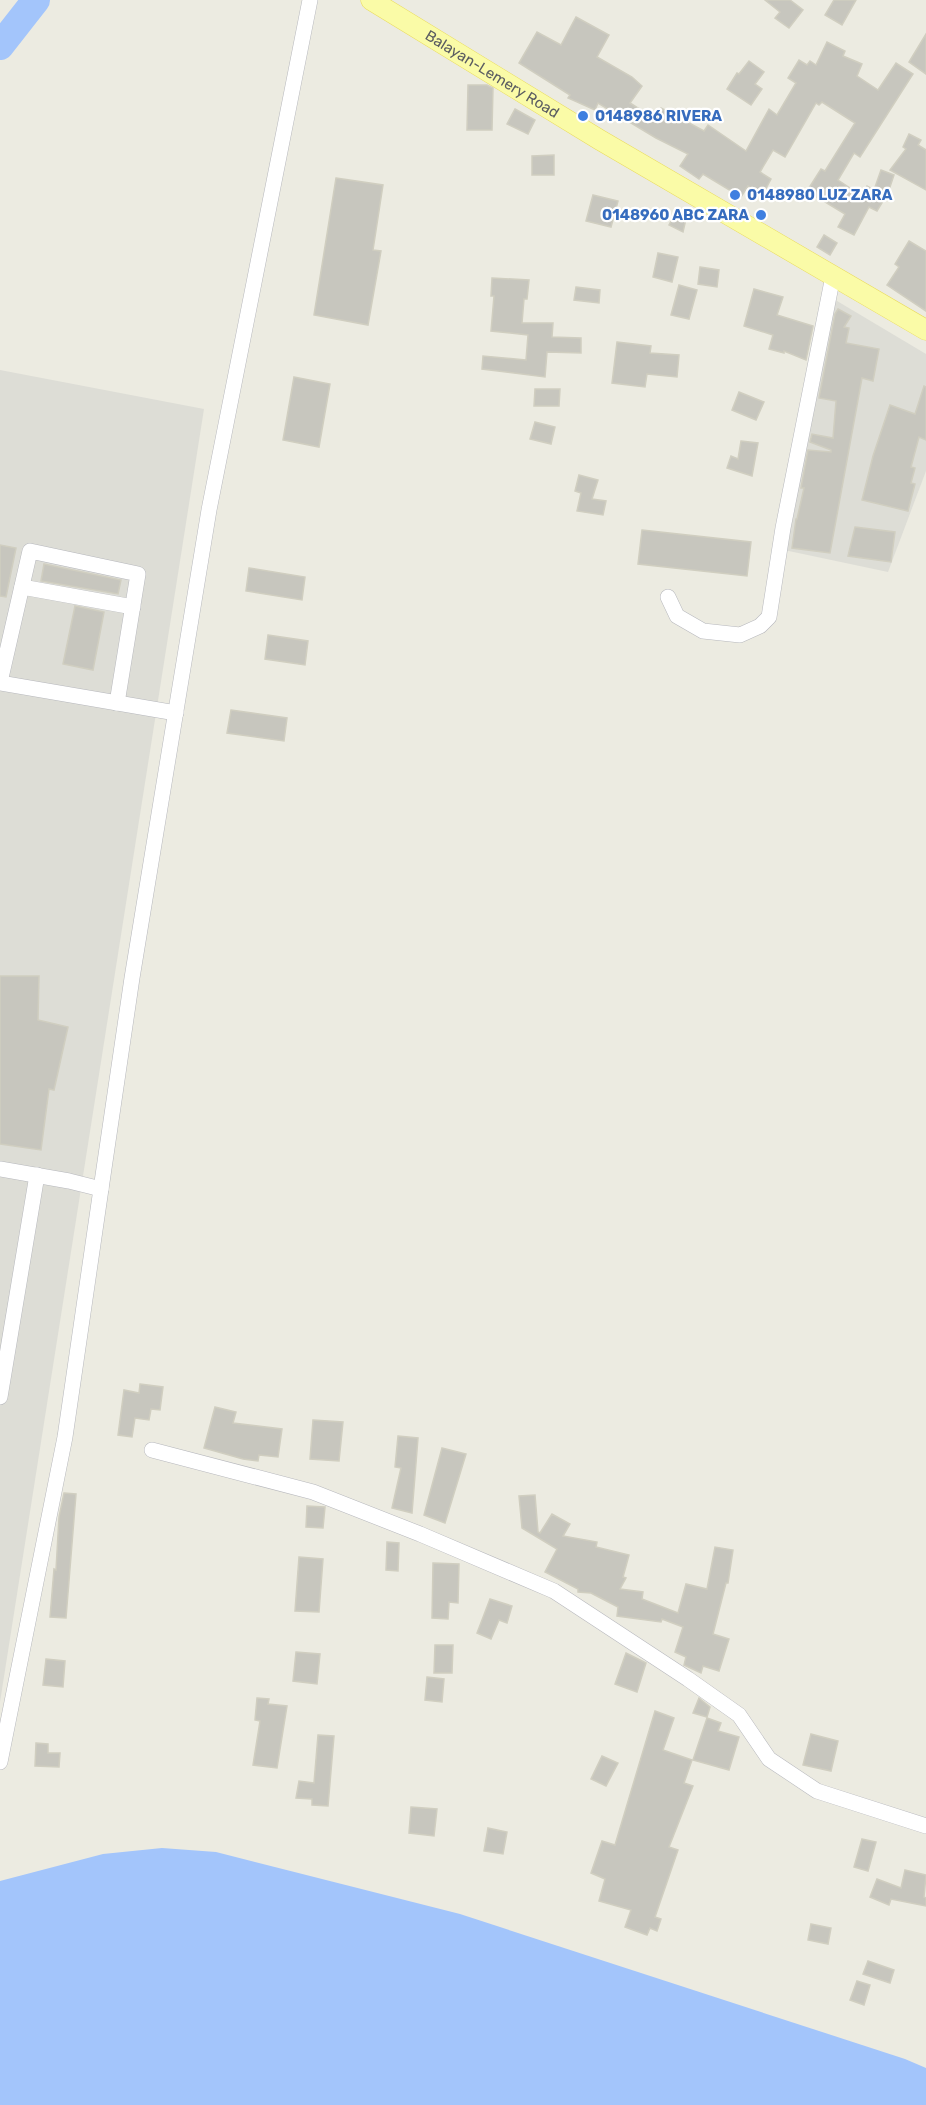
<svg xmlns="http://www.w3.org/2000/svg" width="926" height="2105" viewBox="0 0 926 2105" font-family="Rubik,sans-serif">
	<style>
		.industrial { fill: #ddddd6 }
		.water { fill: #a3c5fb }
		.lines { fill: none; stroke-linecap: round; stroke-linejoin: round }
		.river { stroke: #a3c5fb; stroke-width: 28 }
		.building { fill: #c7c6be; stroke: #d0cec0; stroke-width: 1.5 }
		.minor-casing { stroke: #b7b8bd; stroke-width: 16 }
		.major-casing { stroke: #eadb5c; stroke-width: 21 }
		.minor { stroke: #fff; stroke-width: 15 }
		.major { stroke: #fafba7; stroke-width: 20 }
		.shop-dot { fill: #3f7fe0; stroke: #fff; stroke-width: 2 }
		.labels { text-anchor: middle; stroke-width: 4.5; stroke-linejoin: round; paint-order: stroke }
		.street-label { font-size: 15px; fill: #5a5c61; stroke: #fff }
		.shop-label { font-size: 15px; font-weight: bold; fill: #366cbe; stroke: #fff; text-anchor: start }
	</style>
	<rect width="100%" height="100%" fill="#ecebe1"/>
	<!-- industrial -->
	<g class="industrial">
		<path d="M 832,298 L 926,354 L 926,471 L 888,572 L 784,550 Z"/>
		<path d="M 0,370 L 204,409 L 0,1702 Z"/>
	</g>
	<!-- water -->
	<path class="water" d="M 162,1848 L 216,1852 L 460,1914 L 905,2059 L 926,2068 L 926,2105 L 0,2105 L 0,1881 L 103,1854 Z"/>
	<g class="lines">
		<!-- river -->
		<path class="river" d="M 0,46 L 36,0"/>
	</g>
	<!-- building -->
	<g class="building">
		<path d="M 765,0 L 790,0 L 803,10 L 789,28 L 775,18 L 780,12 Z"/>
		<path d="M 834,0 L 856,0 L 842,25 L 825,15 Z"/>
		<path d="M 576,17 L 609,35 L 597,57 L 632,77 L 642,86 L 630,103 L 655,119 L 661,108 L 704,131 L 708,125 L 746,151 L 769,109 L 777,115 L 796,83 L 788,78 L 799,60 L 807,65 L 810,61 L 816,65 L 827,42 L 845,51 L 843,56 L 862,64 L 857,76 L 878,90 L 896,63 L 913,74 L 860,157 L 854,153 L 838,180 L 862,196 L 867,186 L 874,190 L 881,170 L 894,175 L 888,193 L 877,211 L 869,207 L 854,235 L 838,227 L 845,214 L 807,191 L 821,169 L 825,171 L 855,123 L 822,102 L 819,105 L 816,103 L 785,157 L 773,150 L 760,172 L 771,179 L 763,194 L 748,186 L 741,197 L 703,174 L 699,179 L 680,166 L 688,154 L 656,138 L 598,103 L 595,110 L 568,98 L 570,95 L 519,63 L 537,32 L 561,45 Z"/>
		<path d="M 926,34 L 926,74 L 909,62 Z"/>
		<path d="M 749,61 L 764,72 L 755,84 L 762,89 L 751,105 L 727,89 L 737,73 L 739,74 Z"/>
		<path d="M 468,85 L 487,85 L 493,88 L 492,130 L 467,130 Z"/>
		<path d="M 515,109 L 535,120 L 528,134 L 507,124 Z"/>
		<path d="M 909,134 L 921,140 L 918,145 L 926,150 L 926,190 L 890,170 L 906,149 L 903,147 Z"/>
		<path d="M 554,155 L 554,175 L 532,175 L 532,156 Z"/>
		<path d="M 336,178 L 383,185 L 373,250 L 381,251 L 368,325 L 314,315 Z"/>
		<path d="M 593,195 L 618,201 L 611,227 L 586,221 Z"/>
		<path d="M 677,210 L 687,215 L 683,232 L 669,225 Z"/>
		<path d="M 824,235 L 837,243 L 830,255 L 817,247 Z"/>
		<path d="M 909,241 L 926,251 L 926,311 L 887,285 L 899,267 L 895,264 Z"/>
		<path d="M 658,253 L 678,257 L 672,282 L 653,277 Z"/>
		<path d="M 700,267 L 719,270 L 717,287 L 698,284 Z"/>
		<path d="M 492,278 L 529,280 L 527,299 L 524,299 L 522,323 L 553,323 L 552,337 L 581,338 L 581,353 L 547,352 L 545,377 L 482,369 L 483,356 L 526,360 L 528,335 L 491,331 L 494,296 L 491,296 Z"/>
		<path d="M 679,285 L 697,290 L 689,319 L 671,315 Z"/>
		<path d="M 576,287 L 600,290 L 599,303 L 574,300 Z"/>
		<path d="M 754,289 L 783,297 L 777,315 L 813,326 L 806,360 L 784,351 L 784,353 L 769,349 L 773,335 L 744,326 Z"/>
		<path d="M 838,309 L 851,316 L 844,327 L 849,328 L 846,343 L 879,349 L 873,381 L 862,378 L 830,553 L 792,548 L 796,519 L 797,519 L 804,488 L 801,488 L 808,450 L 831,452 L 831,450 L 810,442 L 812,434 L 833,438 L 836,401 L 819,398 L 835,314 Z"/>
		<path d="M 617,342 L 651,346 L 650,353 L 679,355 L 677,377 L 647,374 L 645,387 L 612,383 Z"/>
		<path d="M 294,377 L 330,384 L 319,447 L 283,440 Z"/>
		<path d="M 924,386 L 926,387 L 926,440 L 919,437 L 911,467 L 915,468 L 911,483 L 915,484 L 908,511 L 862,500 L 873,456 L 890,405 L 915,414 Z"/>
		<path d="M 535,389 L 560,389 L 559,406 L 534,406 Z"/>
		<path d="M 739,392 L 764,402 L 756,420 L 732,410 Z"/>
		<path d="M 535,422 L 555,427 L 551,444 L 530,439 Z"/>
		<path d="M 741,441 L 758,443 L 752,476 L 727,468 L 731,456 L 738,459 Z"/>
		<path d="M 579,475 L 598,480 L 592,499 L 606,501 L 603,515 L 577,511 L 581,493 L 575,491 Z"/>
		<path d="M 855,527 L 895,532 L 891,562 L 848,556 Z"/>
		<path d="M 642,530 L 751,542 L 747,576 L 638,564 Z"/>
		<path d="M 0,545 L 16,548 L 6,597 L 0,596 Z"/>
		<path d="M 44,564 L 121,580 L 118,594 L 41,581 Z"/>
		<path d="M 249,568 L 305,577 L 302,600 L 246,591 Z"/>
		<path d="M 75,606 L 104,612 L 93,670 L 63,664 Z"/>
		<path d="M 268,635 L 308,641 L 305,665 L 265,659 Z"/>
		<path d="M 231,710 L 287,718 L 284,741 L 227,733 Z"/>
		<path d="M 0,976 L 39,976 L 38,1020 L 68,1027 L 54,1090 L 49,1089 L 41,1150 L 0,1144 Z"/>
		<path d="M 140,1384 L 163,1387 L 160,1410 L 151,1409 L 149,1420 L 135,1418 L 132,1437 L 118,1435 L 124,1390 L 139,1393 Z"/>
		<path d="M 215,1407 L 236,1412 L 233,1423 L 282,1429 L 278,1457 L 259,1455 L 258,1461 L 243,1459 L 204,1448 Z"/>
		<path d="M 313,1420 L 343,1422 L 339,1461 L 310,1459 Z"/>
		<path d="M 398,1436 L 418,1438 L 412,1513 L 392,1508 L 401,1468 L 395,1467 Z"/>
		<path d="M 442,1448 L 466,1454 L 445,1523 L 424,1515 Z"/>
		<path d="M 64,1493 L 76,1494 L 66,1618 L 50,1617 L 54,1569 L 56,1570 L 59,1517 Z"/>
		<path d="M 535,1495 L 538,1532 L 540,1533 L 552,1514 L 570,1524 L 563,1536 L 597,1542 L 596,1547 L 629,1555 L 623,1577 L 626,1578 L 620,1589 L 643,1592 L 642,1599 L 678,1613 L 686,1584 L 707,1589 L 715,1547 L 733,1550 L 728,1583 L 726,1583 L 713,1634 L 729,1639 L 719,1671 L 703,1666 L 701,1673 L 684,1665 L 686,1657 L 675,1652 L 683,1627 L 662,1619 L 661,1622 L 617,1616 L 618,1607 L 591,1593 L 578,1592 L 578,1589 L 545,1572 L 557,1549 L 522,1528 L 519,1496 Z"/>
		<path d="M 307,1506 L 325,1507 L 323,1528 L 306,1527 Z"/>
		<path d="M 387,1542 L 399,1543 L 398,1571 L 386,1570 Z"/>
		<path d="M 299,1557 L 323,1559 L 319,1612 L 295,1611 Z"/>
		<path d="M 433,1563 L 459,1564 L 458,1603 L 449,1602 L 448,1619 L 432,1618 Z"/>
		<path d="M 490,1599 L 512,1606 L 507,1623 L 499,1620 L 491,1639 L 477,1633 Z"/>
		<path d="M 435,1645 L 453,1645 L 452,1673 L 434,1673 Z"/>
		<path d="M 296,1652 L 320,1654 L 317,1684 L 293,1681 Z"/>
		<path d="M 626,1653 L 646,1663 L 637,1692 L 615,1684 Z"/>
		<path d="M 46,1659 L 65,1661 L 63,1687 L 43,1685 Z"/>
		<path d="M 427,1677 L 444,1679 L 442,1702 L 425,1700 Z"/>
		<path d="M 257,1698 L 269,1699 L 268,1704 L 287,1706 L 277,1768 L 253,1765 L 260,1721 L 255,1720 Z"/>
		<path d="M 699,1698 L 710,1707 L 707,1717 L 693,1713 Z"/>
		<path d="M 655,1711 L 674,1718 L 663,1750 L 692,1760 L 684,1783 L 693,1786 L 669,1847 L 678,1850 L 655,1917 L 661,1919 L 657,1931 L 650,1928 L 647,1935 L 625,1927 L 631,1910 L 599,1901 L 605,1879 L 591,1873 L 602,1841 L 615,1845 Z"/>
		<path d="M 707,1718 L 721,1723 L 718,1731 L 739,1737 L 729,1770 L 693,1760 Z"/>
		<path d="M 811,1734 L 838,1741 L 831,1771 L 803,1765 Z"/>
		<path d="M 318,1735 L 334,1736 L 328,1806 L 312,1805 L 312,1799 L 296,1798 L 299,1781 L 314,1783 Z"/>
		<path d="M 36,1743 L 48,1744 L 48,1753 L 60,1753 L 59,1767 L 35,1766 Z"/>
		<path d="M 602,1756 L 618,1763 L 606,1786 L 591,1779 Z"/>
		<path d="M 411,1807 L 437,1809 L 434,1836 L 409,1833 Z"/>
		<path d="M 488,1828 L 507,1832 L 503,1854 L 484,1851 Z"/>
		<path d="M 862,1839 L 876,1842 L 868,1871 L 854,1867 Z"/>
		<path d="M 905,1870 L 926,1875 L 924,1897 L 926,1898 L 926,1906 L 891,1899 L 889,1905 L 870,1897 L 877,1879 L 901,1888 Z"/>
		<path d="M 811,1924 L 831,1928 L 828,1944 L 808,1940 Z"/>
		<path d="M 868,1961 L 894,1970 L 890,1983 L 863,1974 Z"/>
		<path d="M 857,1981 L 870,1985 L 864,2005 L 850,2000 Z"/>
	</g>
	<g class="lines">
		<defs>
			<g id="minor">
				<path d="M 22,587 L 133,607"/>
				<path d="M 668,597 L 677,616 L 703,631 L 740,635 L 760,626 L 769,617 L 783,528 L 833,276"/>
				<path d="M 0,682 L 30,551 L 138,574 L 117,703"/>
				<path d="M 0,683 L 176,713"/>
				<path d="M 0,1169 L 69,1181 L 101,1189 L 132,978 L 209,510 L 310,0"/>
				<path d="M 0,1397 L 37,1175"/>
				<path d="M 152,1450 L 313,1492 L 420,1534 L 554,1591 L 688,1679 L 739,1715 L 769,1759 L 817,1791 L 926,1826"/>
				<path d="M 0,1762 L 65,1437 L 101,1189"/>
			</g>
			<g id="major">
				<path id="s1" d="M 371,0 L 600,140 L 926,330"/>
			</g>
		</defs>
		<!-- minor casing -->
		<use href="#minor" class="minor-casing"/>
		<!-- major casing -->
		<use href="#major" class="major-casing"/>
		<!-- minor -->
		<use href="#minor" class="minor"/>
		<!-- major -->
		<use href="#major" class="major"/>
	</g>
	<!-- markers -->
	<g class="shop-dot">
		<circle cx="583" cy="116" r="6"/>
		<circle cx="735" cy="195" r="6"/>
		<circle cx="761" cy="215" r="6"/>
	</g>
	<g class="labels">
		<!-- street labels -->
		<g class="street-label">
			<text dy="5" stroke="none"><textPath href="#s1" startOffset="142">Balayan-Lemery Road</textPath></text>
		</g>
		<!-- shop labels -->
		<g class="shop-label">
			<text x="595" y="121">0148986 RIVERA</text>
			<text x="747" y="200">0148980 LUZ ZARA</text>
			<text x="749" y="220" text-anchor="end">0148960 ABC ZARA</text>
		</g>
	</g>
</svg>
